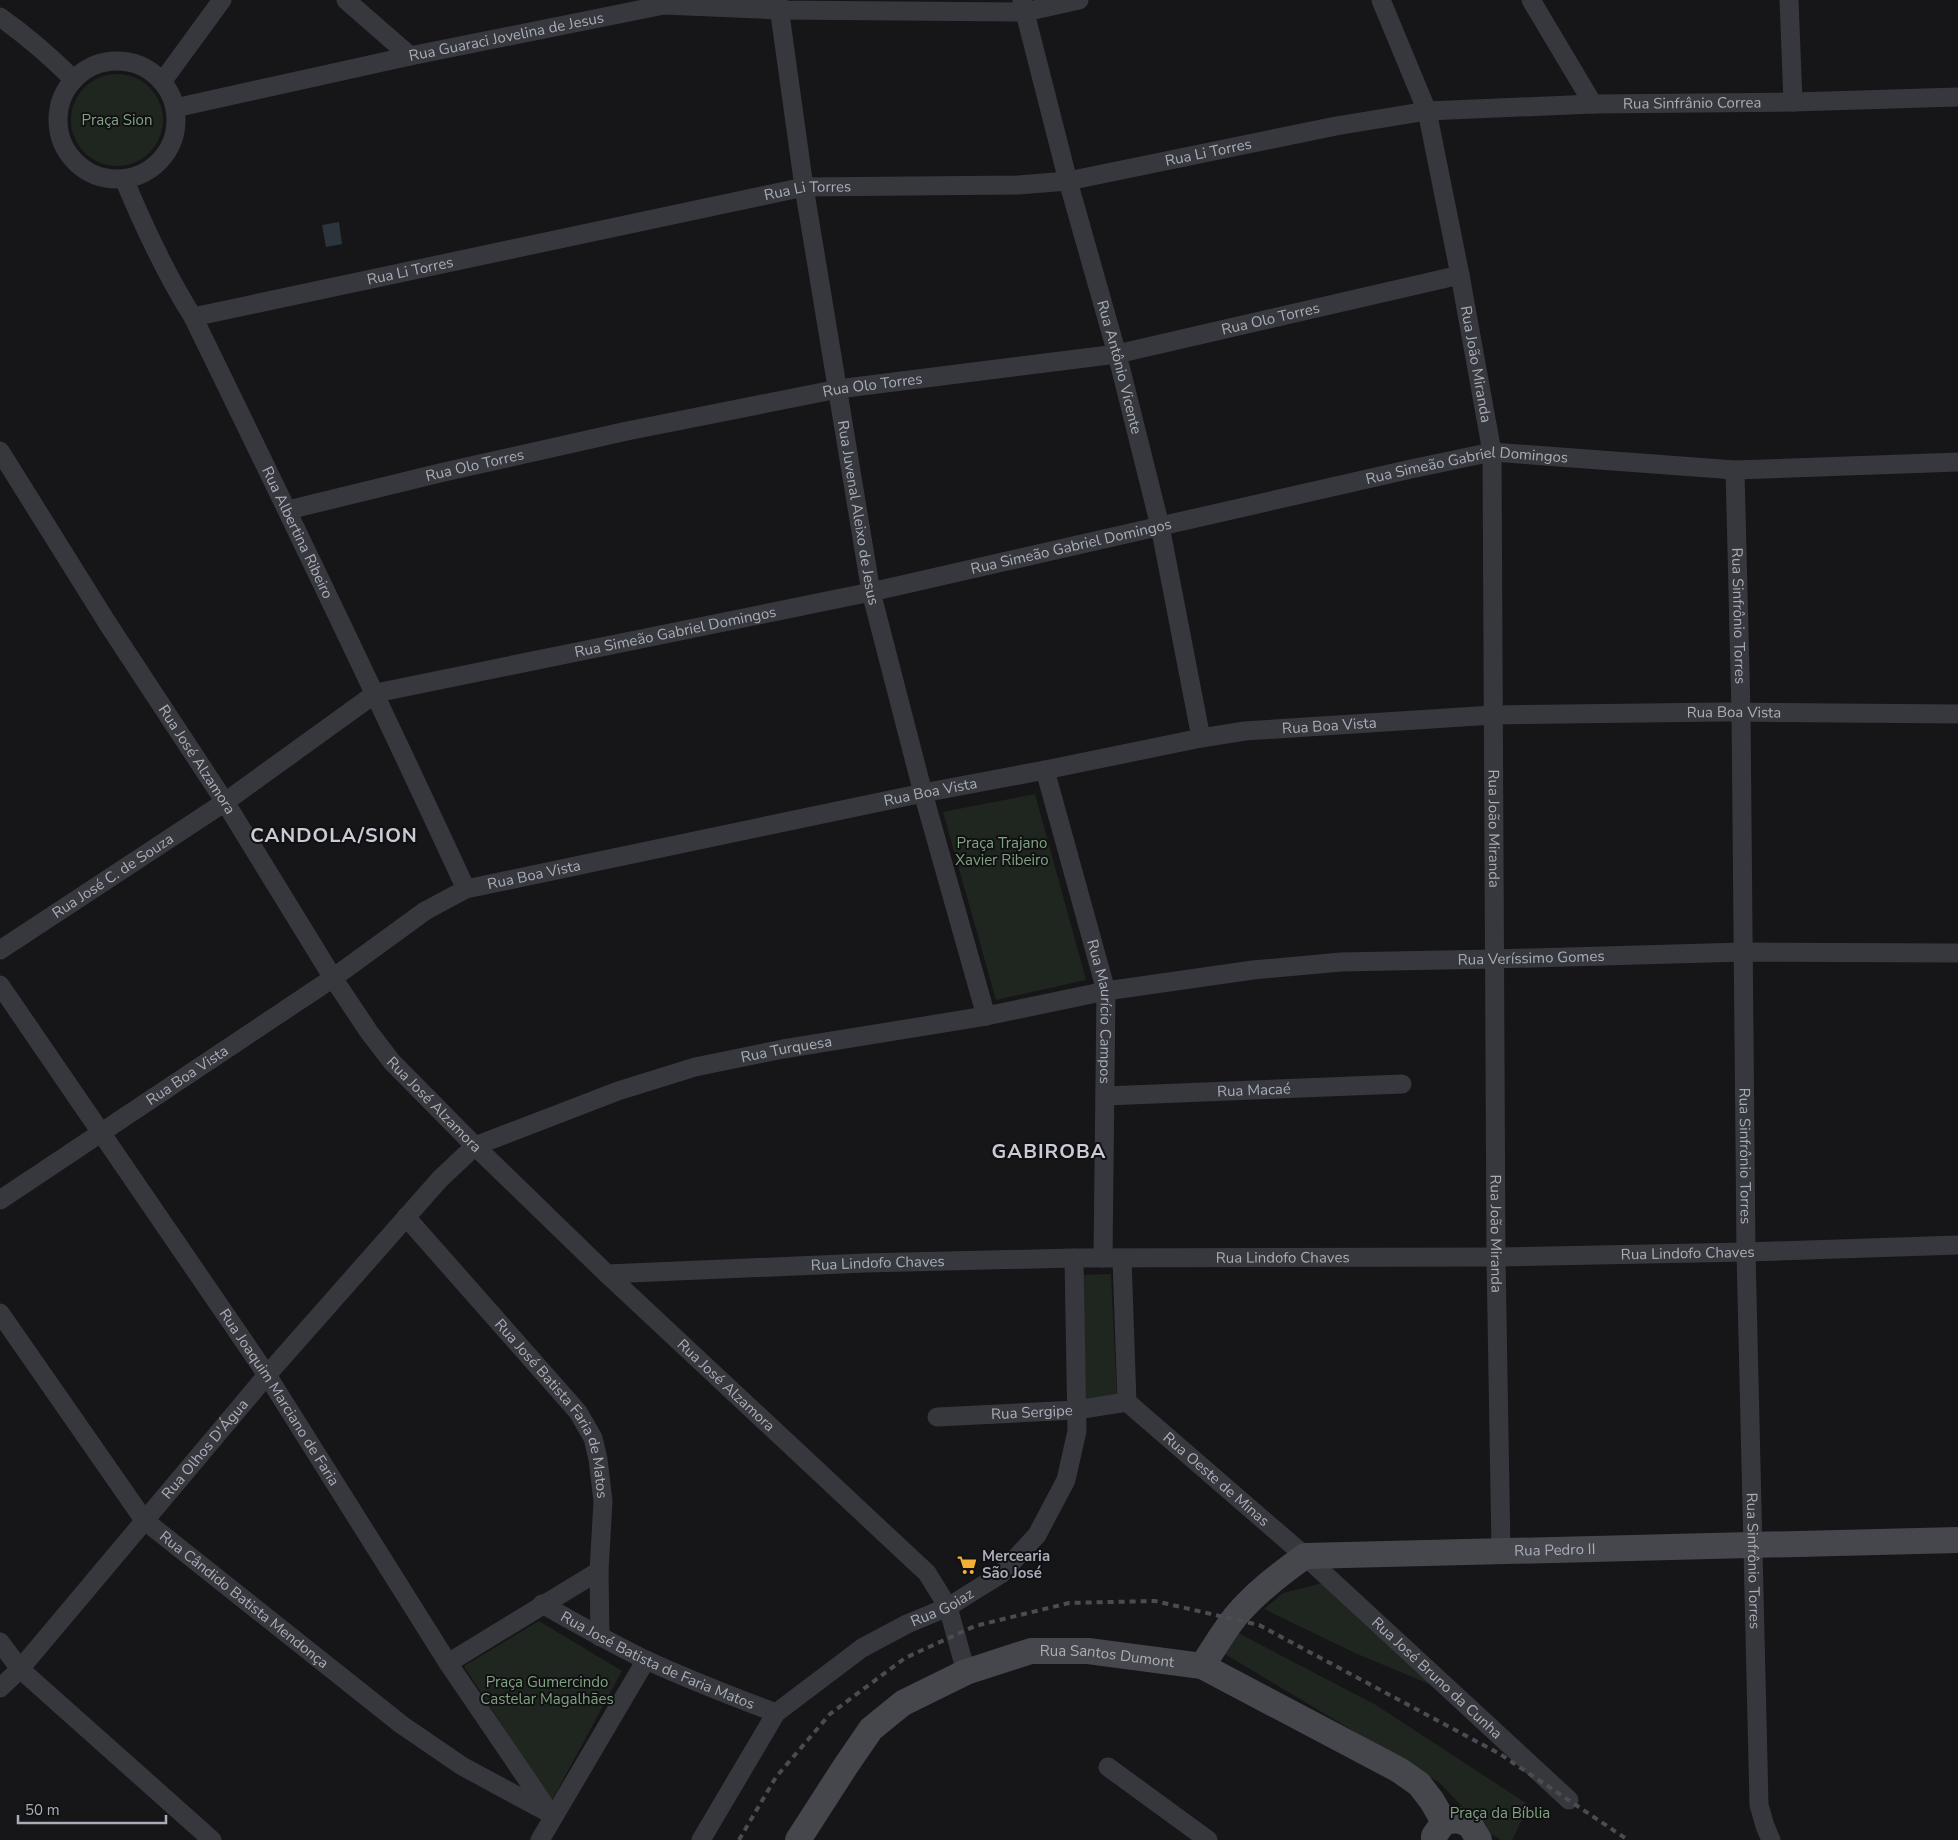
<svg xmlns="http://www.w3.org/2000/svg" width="1958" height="1840" viewBox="0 0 1958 1840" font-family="'Nunito Sans',sans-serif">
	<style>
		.green { fill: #1e261f }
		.water { fill: #2c353c }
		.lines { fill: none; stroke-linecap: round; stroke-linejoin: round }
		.street { stroke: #37383d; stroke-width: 19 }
		.secondary { stroke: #45474d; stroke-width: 26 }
		.rail { stroke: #4a4c52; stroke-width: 4; stroke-dasharray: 6 5; stroke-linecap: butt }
		.labels { text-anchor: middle; stroke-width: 4; stroke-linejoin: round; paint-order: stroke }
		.street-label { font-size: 15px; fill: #a8adb8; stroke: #111113 }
		.park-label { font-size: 15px; fill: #7fa381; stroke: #111113 }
		.poi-label { font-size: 15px; font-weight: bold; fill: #a8adb8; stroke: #111113; text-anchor: start }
		.district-label { font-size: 20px; font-weight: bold; letter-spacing: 1px; fill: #c9ccd4; stroke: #111113 }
	</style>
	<rect width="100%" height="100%" fill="#161618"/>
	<!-- green -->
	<g class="green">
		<circle cx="117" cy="120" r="46"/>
		<path d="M 1035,794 L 1086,980 L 996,1000 L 943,812 Z"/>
		<path d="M 1111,1274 L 1117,1398 L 1086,1401 L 1081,1275 Z"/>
		<path d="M 1331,1581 L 1441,1689 L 1355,1653 L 1264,1609 L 1283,1593 Z"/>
		<path d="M 539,1621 L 622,1671 L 551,1802 L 464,1666 Z"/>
		<path d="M 1236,1632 L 1376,1705 L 1529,1805 L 1512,1840 L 1501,1840 L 1484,1830 L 1440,1783 L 1215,1648 Z"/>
	</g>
	<!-- water -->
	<path class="water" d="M 339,222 L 342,244 L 326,247 L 322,225 Z"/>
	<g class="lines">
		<!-- street -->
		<g class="street">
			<path d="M 346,0 L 410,56"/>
			<path id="s1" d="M 778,0 L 804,187 L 871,592 L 923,793 L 986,1016"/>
			<path id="s2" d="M 1381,0 L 1427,111 L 1460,275 L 1492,452 L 1496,1257 L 1501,1551"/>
			<path d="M 1531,0 L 1593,104"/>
			<path d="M 1789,0 L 1793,102"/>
			<path id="s3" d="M 1022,1 L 1068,181 L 1117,354 L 1160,526 L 1201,738"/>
			<path d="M 0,17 C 27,36 50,56 73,79"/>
			<circle cx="117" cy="120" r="59"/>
			<path d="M 162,82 L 222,0"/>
			<path id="s4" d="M 175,108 L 410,56 L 664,5 L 779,10 L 1025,12 L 1079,0"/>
			<path id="s5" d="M 124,179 C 144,227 165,273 193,317 C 286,507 377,697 466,889"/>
			<path id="s6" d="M 193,317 L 804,187 L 1018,185 L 1068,181 L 1336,126 L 1427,111 L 1593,104 L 1793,102 L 1958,97"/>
			<path id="s7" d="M 0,451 L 108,624 L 225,802 L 333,978 L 369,1032 L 392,1062 L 475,1146 L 607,1274 L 927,1573 L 948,1607 L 966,1672"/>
			<path id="s8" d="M 1735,470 L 1741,712 L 1746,1252 L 1759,1805 L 1765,1826 L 1771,1840"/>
			<path id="s9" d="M 288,510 L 444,472 L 627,431 L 838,389 L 1117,354 L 1460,275"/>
			<path id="s10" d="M 1045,770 L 1106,991 L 1103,1258"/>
			<path id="s11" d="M 0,950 L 225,802 L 376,693 L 871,592 L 1411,469 L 1492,452 L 1735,470 L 1958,462"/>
			<path id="s12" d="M 0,985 L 267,1375 L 448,1663 L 550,1813"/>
			<path id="s13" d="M 1105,1096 L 1402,1084"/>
			<path id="s14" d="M 0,1200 L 333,978 L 425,911 L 466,889 L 923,793 L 1045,770 L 1201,738 L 1245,731 L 1493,715 L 1723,712 L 1958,714"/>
			<path id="s15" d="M 406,1217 L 578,1412 L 593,1438 L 598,1459 L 603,1501 L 599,1571 L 600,1637"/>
			<path d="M 1122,1259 L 1127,1402"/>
			<path id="s16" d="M 607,1274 L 865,1263 L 1074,1258 L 1496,1257 L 1746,1252 L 1958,1245"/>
			<path id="s17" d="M 0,1313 L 144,1520 L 402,1725 L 462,1766 L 547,1812"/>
			<path id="s18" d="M 1127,1402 L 1305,1556 L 1569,1800"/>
			<path id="s19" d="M 937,1417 L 1076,1410 L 1127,1402"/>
			<path id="s20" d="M 542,1604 C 576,1623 609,1642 644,1659 C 687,1679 731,1696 776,1713"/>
			<path d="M 0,1642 L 20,1669 L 212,1840"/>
			<path d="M 448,1663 L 599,1571"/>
			<path id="s21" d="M 0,1688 L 20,1669 L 267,1375 L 440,1179 L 475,1146 L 618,1091 L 695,1067 L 783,1049 L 986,1016 L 1106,991 L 1253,970 L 1341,962 L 1494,959 L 1743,952 L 1958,953"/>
			<path d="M 1108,1767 L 1208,1840"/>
			<path d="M 540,1840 L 646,1660"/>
			<path id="s22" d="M 701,1840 L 776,1713 L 862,1648 L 907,1624 L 948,1607 L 1001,1574 L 1037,1535 L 1066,1480 L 1077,1431 L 1074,1258"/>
		</g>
		<!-- secondary -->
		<g class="secondary">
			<path id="s23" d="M 1202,1666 C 1213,1650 1223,1632 1235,1617 C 1255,1593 1280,1574 1305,1556 L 1958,1540"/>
			<path id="s24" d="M 798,1840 L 845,1767 L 871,1729 L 903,1703 L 966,1672 L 1031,1651 L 1088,1651 L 1202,1666 L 1399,1770 L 1419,1784 L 1432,1801 L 1444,1822"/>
			<path d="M 1434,1840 L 1434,1836 L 1444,1822 L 1458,1820 L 1470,1825 L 1479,1840"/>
		</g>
		<!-- rail -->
		<path class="rail" d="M 739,1840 L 776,1777 L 830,1714 L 905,1658 L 975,1626 L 1069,1603 L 1155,1601 L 1259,1625 L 1500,1754 L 1628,1840"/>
	</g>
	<!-- icons -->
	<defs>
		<symbol id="supermarket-bare" viewBox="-9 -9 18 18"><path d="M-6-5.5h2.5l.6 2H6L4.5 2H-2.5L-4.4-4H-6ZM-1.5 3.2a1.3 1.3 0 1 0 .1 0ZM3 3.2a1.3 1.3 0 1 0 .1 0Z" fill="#f2b134" stroke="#111113" stroke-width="2.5" paint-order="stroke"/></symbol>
	</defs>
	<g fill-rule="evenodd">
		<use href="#supermarket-bare" x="953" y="1551" width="28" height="28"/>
	</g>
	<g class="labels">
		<!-- street labels -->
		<g class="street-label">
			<text dy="5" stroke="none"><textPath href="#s4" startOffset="339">Rua Guaraci Jovelina de Jesus</textPath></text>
			<text dy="5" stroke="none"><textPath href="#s6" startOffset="1520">Rua Sinfrânio Correa</textPath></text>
			<text dy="5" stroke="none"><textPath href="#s6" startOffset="1032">Rua Li Torres</textPath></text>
			<text dy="5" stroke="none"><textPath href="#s6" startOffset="628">Rua Li Torres</textPath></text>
			<text dy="5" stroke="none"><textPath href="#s6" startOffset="222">Rua Li Torres</textPath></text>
			<text dy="5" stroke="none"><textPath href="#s9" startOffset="1002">Rua Olo Torres</textPath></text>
			<text dy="5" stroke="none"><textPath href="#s2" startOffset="378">Rua João Miranda</textPath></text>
			<text dy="5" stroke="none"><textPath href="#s3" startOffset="379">Rua Antônio Vicente</textPath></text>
			<text dy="5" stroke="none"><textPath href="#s9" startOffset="598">Rua Olo Torres</textPath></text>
			<text dy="5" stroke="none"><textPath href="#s9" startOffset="192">Rua Olo Torres</textPath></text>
			<text dy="5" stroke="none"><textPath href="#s11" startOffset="1571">Rua Simeão Gabriel Domingos</textPath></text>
			<text dy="5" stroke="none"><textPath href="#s1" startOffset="519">Rua Juvenal Aleixo de Jesus</textPath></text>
			<text dy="5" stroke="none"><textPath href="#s5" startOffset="394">Rua Albertina Ribeiro</textPath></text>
			<text dy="5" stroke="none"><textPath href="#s11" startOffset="1166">Rua Simeão Gabriel Domingos</textPath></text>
			<text dy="5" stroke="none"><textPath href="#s8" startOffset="146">Rua Sinfrônio Torres</textPath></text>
			<text dy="5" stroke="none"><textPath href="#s11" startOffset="761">Rua Simeão Gabriel Domingos</textPath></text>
			<text dy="5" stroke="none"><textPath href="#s14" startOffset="1845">Rua Boa Vista</textPath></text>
			<text dy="5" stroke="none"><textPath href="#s14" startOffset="1440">Rua Boa Vista</textPath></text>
			<text dy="5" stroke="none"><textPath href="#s7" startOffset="366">Rua José Alzamora</textPath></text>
			<text dy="5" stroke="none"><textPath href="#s14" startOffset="1035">Rua Boa Vista</textPath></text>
			<text dy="5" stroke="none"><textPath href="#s2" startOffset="844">Rua João Miranda</textPath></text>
			<text dy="5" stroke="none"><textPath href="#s14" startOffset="630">Rua Boa Vista</textPath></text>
			<text dy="5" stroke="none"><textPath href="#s11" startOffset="135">Rua José C. de Souza</textPath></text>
			<text dy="5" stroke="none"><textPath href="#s21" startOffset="1800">Rua Veríssimo Gomes</textPath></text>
			<text dy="5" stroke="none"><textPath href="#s10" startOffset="249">Rua Maurício Campos</textPath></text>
			<text dy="5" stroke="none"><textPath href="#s21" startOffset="1048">Rua Turquesa</textPath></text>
			<text dy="5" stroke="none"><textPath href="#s14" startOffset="225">Rua Boa Vista</textPath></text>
			<text dy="5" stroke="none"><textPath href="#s13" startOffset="149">Rua Macaé</textPath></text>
			<text dy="5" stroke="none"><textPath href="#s7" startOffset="786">Rua José Alzamora</textPath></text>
			<text dy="5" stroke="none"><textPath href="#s8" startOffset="686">Rua Sinfrônio Torres</textPath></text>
			<text dy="5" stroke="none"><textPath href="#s2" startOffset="1249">Rua João Miranda</textPath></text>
			<text dy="5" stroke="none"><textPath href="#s16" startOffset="1081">Rua Lindofo Chaves</textPath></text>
			<text dy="5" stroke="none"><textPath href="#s16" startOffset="676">Rua Lindofo Chaves</textPath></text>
			<text dy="5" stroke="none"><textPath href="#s16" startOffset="271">Rua Lindofo Chaves</textPath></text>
			<text dy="5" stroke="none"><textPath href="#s7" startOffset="1191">Rua José Alzamora</textPath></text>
			<text dy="5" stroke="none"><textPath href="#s12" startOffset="498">Rua Joaquim Marciano de Faria</textPath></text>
			<text dy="5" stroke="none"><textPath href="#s15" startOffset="245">Rua José Batista Faria de Matos</textPath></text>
			<text dy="5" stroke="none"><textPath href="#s19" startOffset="95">Rua Sergipe</textPath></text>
			<text dy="5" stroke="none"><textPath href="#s21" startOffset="315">Rua Olhos D'Água</textPath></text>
			<text dy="5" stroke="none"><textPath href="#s18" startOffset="118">Rua Oeste de Minas</textPath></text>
			<text dy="5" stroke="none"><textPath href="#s23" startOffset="402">Rua Pedro II</textPath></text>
			<text dy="5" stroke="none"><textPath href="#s8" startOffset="1091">Rua Sinfrônio Torres</textPath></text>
			<text dy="5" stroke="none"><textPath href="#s17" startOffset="380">Rua Cândido Batista Mendonça</textPath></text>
			<text dy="5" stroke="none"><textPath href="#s22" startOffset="345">Rua Goiaz</textPath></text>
			<text dy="5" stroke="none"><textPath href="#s24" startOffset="389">Rua Santos Dumont</textPath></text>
			<text dy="5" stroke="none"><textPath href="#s20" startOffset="129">Rua José Batista de Faria Matos</textPath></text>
			<text dy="5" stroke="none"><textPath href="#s18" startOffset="415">Rua José Bruno da Cunha</textPath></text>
		</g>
		<!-- park labels -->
		<g class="park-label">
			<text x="117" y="125">Praça Sion</text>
			<text x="1002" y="848">Praça Trajano<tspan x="1002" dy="17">Xavier Ribeiro</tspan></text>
			<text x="547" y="1687">Praça Gumercindo<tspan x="547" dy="17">Castelar Magalhães</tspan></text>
			<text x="1500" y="1818">Praça da Bíblia</text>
		</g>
		<!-- poi labels -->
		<g class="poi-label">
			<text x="982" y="1561">Mercearia<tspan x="982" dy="17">São José</tspan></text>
		</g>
		<!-- district labels -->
		<g class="district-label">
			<text x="334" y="842">CANDOLA/SION</text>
			<text x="1049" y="1158">GABIROBA</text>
		</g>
	</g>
	<!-- scale -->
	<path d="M18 1815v8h148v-8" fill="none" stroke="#a8adb8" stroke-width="2.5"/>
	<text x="25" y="1815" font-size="15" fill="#a8adb8" stroke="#111113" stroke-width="4" paint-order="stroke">50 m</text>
</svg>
